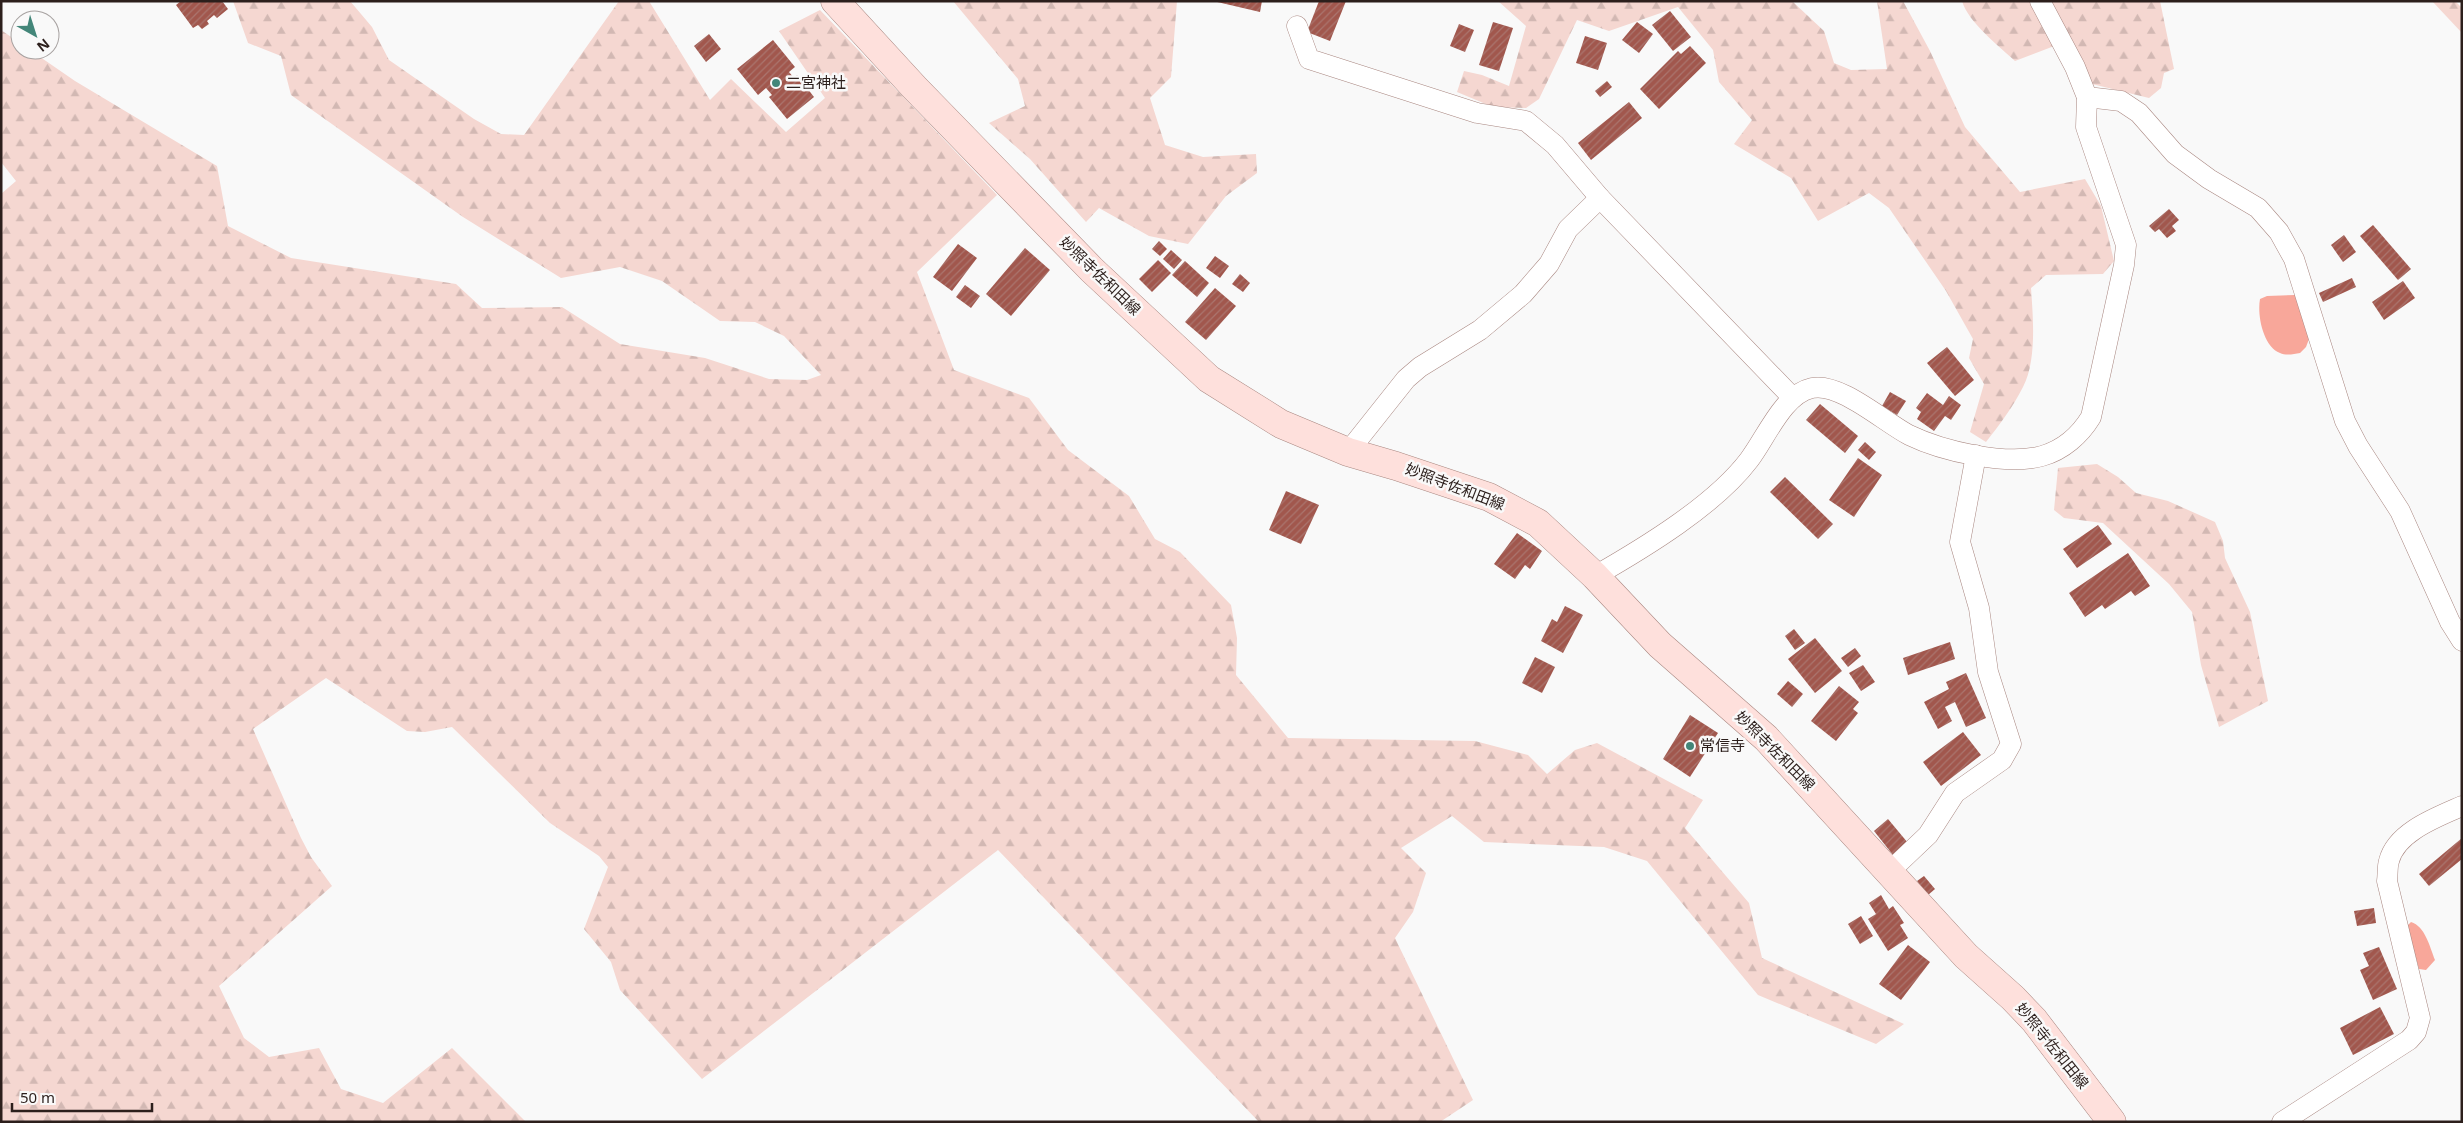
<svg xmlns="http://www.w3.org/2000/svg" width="2463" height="1123" viewBox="0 0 2463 1123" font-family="'Noto Sans','Noto Sans JP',sans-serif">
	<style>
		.forest { fill: url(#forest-firs) }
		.water { fill: #f8a79a }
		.building { fill: url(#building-hatch) }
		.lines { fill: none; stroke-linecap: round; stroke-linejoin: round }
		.street-casing { stroke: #a98781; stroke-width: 21 }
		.secondary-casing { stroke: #a98781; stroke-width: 29 }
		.street { stroke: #fff; stroke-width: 20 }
		.secondary { stroke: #fee0dc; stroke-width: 28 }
		.poi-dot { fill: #438679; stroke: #f9f9f9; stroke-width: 2 }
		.labels { text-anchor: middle; stroke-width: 5; stroke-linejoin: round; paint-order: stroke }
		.poi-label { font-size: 15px; fill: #2c1f1c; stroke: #f9f9f9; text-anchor: start }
		.street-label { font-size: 15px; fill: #2c1f1c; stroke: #f9f9f9 }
	</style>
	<defs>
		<pattern id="forest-firs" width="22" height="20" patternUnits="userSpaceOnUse" patternTransform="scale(1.25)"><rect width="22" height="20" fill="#f5d7d1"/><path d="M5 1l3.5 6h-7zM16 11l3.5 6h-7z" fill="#d2b8b3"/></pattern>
		<pattern id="building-hatch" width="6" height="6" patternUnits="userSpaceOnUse" patternTransform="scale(1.25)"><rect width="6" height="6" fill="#a1574d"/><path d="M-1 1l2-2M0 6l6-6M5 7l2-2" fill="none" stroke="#aa756e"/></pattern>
	</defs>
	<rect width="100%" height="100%" fill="#f9f9f9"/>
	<!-- forest -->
	<g class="forest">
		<path d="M 233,1 L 350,1 L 372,27 L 389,60 L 474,119 L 501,134 L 524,135 L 619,1 L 649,1 L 710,100 L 731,79 L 786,132 L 825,98 L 779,31 L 820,10 L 997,195 L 917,272 L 954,370 L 1029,398 L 1068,450 L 1129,496 L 1155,539 L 1180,552 L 1231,605 L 1237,638 L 1236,675 L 1288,738 L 1475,741 L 1528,755 L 1547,774 L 1575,750 L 1597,743 L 1703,800 L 1685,828 L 1749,903 L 1762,958 L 1904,1024 L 1876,1044 L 1758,995 L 1647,861 L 1604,847 L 1484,842 L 1452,816 L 1401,848 L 1426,873 L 1413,912 L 1395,938 L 1473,1100 L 1440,1122 L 1259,1122 L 998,850 L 702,1079 L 620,990 L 611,962 L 584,929 L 608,867 L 599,856 L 550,823 L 452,727 L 425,732 L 407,731 L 326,678 L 253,729 L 301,838 L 311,857 L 332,886 L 219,986 L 244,1038 L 269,1057 L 319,1048 L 341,1089 L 383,1103 L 452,1048 L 526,1122 L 1,1122 L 1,194 L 16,181 L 1,162 L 1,30 L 20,43 L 20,50 L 30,50 L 75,81 L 217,166 L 228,226 L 291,258 L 456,284 L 482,308 L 562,307 L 620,344 L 705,358 L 769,379 L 807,380 L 821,375 L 784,336 L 755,322 L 720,321 L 662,281 L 620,267 L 561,278 L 463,217 L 291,95 L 281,56 L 248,43 Z"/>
		<path d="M 953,1 L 1177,1 L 1171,77 L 1150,98 L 1165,145 L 1203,157 L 1256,154 L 1257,173 L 1226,196 L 1188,244 L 1149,236 L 1099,208 L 1086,222 L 1030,159 L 989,123 L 1025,106 L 1018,79 Z"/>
		<path d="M 1498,1 L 1792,1 L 1824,31 L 1834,63 L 1851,70 L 1887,69 L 1877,1 L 1903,1 L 1930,51 L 1965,127 L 2020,192 L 2085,179 L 2101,206 L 2114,261 L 2103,274 L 2046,275 L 2031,288 C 2033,317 2037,360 2023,387 C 2013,407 2000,424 1986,442 L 1970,432 L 1984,384 L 1969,358 L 1973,339 L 1946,291 L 1889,208 L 1869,193 L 1818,221 L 1791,178 L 1734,144 L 1752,120 L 1719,82 L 1713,50 L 1678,7 L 1609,31 L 1577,20 L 1539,99 L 1526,108 L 1493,107 L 1457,92 L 1464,71 L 1482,75 L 1509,86 L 1526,26 Z"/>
		<path d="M 1962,1 L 2160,1 L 2174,69 L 2164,73 L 2161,88 L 2149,98 L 2092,84 L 2070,40 L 2015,61 C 1999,46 1968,22 1962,1 Z"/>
		<path d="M 2432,1 L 2455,1 L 2462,8 L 2462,33 Z"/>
		<path d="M 2097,464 L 2118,477 L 2136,493 L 2168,501 L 2215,522 L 2223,541 L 2225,558 L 2250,612 L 2268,701 L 2219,727 L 2201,665 L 2192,612 L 2169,584 L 2103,523 L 2064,518 L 2054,510 L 2058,468 Z"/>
	</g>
	<!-- water -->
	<g class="water">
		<path d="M 2295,295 L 2309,339 L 2306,347 L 2300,353 C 2294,354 2286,356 2280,353 C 2263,346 2257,315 2260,299 L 2267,296 Z"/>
		<path d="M 2411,922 C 2425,926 2430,947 2435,960 L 2426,970 L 2419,969 L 2407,926 Z"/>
	</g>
	<!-- building -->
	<g class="building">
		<path d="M 181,1 L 222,1 L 228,9 L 217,18 L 214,15 L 207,21 L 209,24 L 202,29 L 198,25 L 193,28 L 176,5 Z"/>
		<path d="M 1213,1 L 1262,1 L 1260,12 Z"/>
		<path d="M 1319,1 L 1346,1 L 1330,41 L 1307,32 Z"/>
		<path d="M 1670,11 L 1691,37 L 1673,51 L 1652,25 Z"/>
		<path d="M 1493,22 L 1513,28 L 1499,71 L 1479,65 Z"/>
		<path d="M 1637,22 L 1653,34 L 1639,53 L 1622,40 Z"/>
		<path d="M 1459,24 L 1474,30 L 1465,52 L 1450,46 Z"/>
		<path d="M 709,34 L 721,49 L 706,62 L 694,46 Z"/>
		<path d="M 1585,36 L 1607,43 L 1598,70 L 1576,63 Z"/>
		<path d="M 773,40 L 795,67 L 789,72 L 794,78 L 797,75 L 814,97 L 787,119 L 769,97 L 772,95 L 766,88 L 758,95 L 737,69 Z"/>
		<path d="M 1690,46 L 1706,63 L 1659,109 L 1640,89 L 1678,51 L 1681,54 Z"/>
		<path d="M 1607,81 L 1612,87 L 1600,97 L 1595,91 Z"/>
		<path d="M 1629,102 L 1642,118 L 1591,160 L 1578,143 Z"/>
		<path d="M 2169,209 L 2179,220 L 2172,226 L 2176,231 L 2167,238 L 2159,229 L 2155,232 L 2149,226 Z"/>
		<path d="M 2373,225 L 2411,269 L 2398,280 L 2360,236 Z"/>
		<path d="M 2344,235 L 2356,252 L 2343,262 L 2331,245 Z"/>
		<path d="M 1159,241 L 1167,249 L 1160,256 L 1152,249 Z"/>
		<path d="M 958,244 L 977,258 L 952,291 L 933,277 Z"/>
		<path d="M 1025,248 L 1050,270 L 1011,316 L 986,294 Z"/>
		<path d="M 1171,250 L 1182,260 L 1174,269 L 1163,259 Z"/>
		<path d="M 1215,256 L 1229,266 L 1220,278 L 1206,268 Z"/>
		<path d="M 1158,260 L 1171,273 L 1152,292 L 1139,279 Z"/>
		<path d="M 1185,261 L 1209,283 L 1197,297 L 1172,275 Z"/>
		<path d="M 1240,274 L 1250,283 L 1243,292 L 1232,284 Z"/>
		<path d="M 2352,278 L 2356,287 L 2323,302 L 2319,293 Z"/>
		<path d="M 2403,281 L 2415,298 L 2384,320 L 2372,302 Z"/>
		<path d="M 965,285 L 980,296 L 971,308 L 956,297 Z"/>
		<path d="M 1215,288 L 1236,306 L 1206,340 L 1185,322 Z"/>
		<path d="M 1947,347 L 1974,380 L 1955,396 L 1927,363 Z"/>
		<path d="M 1890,392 L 1906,401 L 1897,415 L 1882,406 Z"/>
		<path d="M 1927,393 L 1943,405 L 1949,396 L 1961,405 L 1951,420 L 1945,416 L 1934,431 L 1917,419 L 1921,412 L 1916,408 Z"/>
		<path d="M 1820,404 L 1858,436 L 1845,453 L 1806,420 Z"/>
		<path d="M 1865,442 L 1876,452 L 1869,460 L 1858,450 Z"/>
		<path d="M 1858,458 L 1882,475 L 1854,517 L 1829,500 Z"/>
		<path d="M 1785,477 L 1833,524 L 1818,539 L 1770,492 Z"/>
		<path d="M 1286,491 L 1319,505 L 1301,544 L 1269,530 Z"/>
		<path d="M 2098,525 L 2112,544 L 2077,568 L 2063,549 Z"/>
		<path d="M 1517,533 L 1542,551 L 1530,569 L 1525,565 L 1515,579 L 1494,564 Z"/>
		<path d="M 2128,553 L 2150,586 L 2135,596 L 2131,591 L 2105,609 L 2102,605 L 2085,617 L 2069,593 Z"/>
		<path d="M 1565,606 L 1583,615 L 1563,653 L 1541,641 L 1552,619 L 1557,622 Z"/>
		<path d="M 1794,629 L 1805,643 L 1795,650 L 1785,636 Z"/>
		<path d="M 1815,638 L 1842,671 L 1815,693 L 1788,659 Z"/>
		<path d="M 1950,642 L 1955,659 L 1908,675 L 1903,658 Z"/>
		<path d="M 1855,648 L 1861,656 L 1848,667 L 1841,658 Z"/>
		<path d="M 1535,657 L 1555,667 L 1542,693 L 1522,683 Z"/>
		<path d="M 1863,665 L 1875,682 L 1861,691 L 1849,673 Z"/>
		<path d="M 1966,673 L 1986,718 L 1966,727 L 1955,702 L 1945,707 L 1952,721 L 1938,729 L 1924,702 L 1949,689 L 1946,682 Z"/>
		<path d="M 1788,681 L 1803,694 L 1792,707 L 1777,694 Z"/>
		<path d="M 1839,686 L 1859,702 L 1853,709 L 1858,713 L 1836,741 L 1811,721 Z"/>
		<path d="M 1690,715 L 1718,733 L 1690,777 L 1663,759 Z"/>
		<path d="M 1963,732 L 1981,755 L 1941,786 L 1923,762 Z"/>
		<path d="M 1888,819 L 1908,843 L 1893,855 L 1874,831 Z"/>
		<path d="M 2462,838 L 2462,859 L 2429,886 L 2419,874 Z"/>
		<path d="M 1924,876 L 1935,889 L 1928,895 L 1917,881 Z"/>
		<path d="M 1881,895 L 1889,909 L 1893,906 L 1904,923 L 1900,925 L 1908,938 L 1888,951 L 1868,919 L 1876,914 L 1869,903 Z"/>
		<path d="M 2374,908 L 2376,923 L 2357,926 L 2354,911 Z"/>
		<path d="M 1861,916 L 1873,936 L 1860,944 L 1848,924 Z"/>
		<path d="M 1908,945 L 1930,962 L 1901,1000 L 1879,984 Z"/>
		<path d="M 2379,947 L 2397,989 L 2373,1000 L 2360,970 L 2369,966 L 2363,953 Z"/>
		<path d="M 2380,1007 L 2394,1034 L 2353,1055 L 2340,1028 Z"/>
	</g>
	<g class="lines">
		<defs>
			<g id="street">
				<path d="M 1297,26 L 1309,59 L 1477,113 L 1526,121 L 1555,145 L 1600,198 L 1792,397"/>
				<path d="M 2087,97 L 2121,101 L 2139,113 L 2175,154 L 2209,179 L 2258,208 L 2279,232 L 2294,259 L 2345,421 L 2358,446 L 2400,511 L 2450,622 L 2462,641"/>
				<path d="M 1348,452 L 1406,379 L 1420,367 L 1480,330 L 1523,294 L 1549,264 L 1568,229 L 1600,198"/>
				<path d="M 1595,576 C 1644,548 1715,505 1749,460 C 1766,438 1783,394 1812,388 C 1840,382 1884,422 1909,435 C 1942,451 2006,466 2042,456 C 2063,450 2080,435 2091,417 L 2124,265 L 2126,245 L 2086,127 L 2087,97 L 2075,67 L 2040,1"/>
				<path d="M 1889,872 L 1928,835 L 1955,793 L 2002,760 L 2011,744 L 1988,672 L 1979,608 L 1960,542 L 1976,455"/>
				<path d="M 2282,1122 L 2409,1040 L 2416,1032 L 2420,1018 L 2387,881 C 2388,875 2387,867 2389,861 C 2396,832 2437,817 2462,806"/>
			</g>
			<path id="secondary" d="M 835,1 L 914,87 L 1092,270 L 1209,379 L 1281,424 L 1348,452 L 1396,466 L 1489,497 L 1538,523 L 1595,576 L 1660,645 L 1766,738 L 1966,956 L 2013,998 L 2034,1020 L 2112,1122"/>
		</defs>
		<!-- street casing -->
		<use href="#street" class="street-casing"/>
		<!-- secondary casing -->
		<use href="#secondary" class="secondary-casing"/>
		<!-- street -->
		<use href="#street" class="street"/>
		<!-- secondary -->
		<use href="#secondary" class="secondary"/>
	</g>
	<!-- markers -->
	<g class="poi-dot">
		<circle cx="776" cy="83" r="5"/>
		<circle cx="1690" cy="746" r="5"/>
	</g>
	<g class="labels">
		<!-- poi labels -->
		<g class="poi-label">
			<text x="786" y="88">二宮神社</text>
			<text x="1700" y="751">常信寺</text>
		</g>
		<!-- street labels -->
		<g class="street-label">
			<text transform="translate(1100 276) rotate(44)" y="5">妙照寺佐和田線</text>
			<text transform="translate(1455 487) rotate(21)" y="5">妙照寺佐和田線</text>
			<text transform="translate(1775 751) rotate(45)" y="5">妙照寺佐和田線</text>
			<text transform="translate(2052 1046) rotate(51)" y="5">妙照寺佐和田線</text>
		</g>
	</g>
	<!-- border -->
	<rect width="2463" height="1123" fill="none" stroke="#2c1f1c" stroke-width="5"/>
	<!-- north arrow -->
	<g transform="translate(35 35) rotate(141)"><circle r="24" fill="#f9f9f9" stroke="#a7a2a1"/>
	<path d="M0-4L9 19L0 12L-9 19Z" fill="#438679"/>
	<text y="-8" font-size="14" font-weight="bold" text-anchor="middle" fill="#2c1f1c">N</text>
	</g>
	<!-- scale -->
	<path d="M12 1103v8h140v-8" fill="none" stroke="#2c1f1c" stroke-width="2.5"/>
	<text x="20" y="1103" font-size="15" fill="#2c1f1c" stroke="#f9f9f9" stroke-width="4" paint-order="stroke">50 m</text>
</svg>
